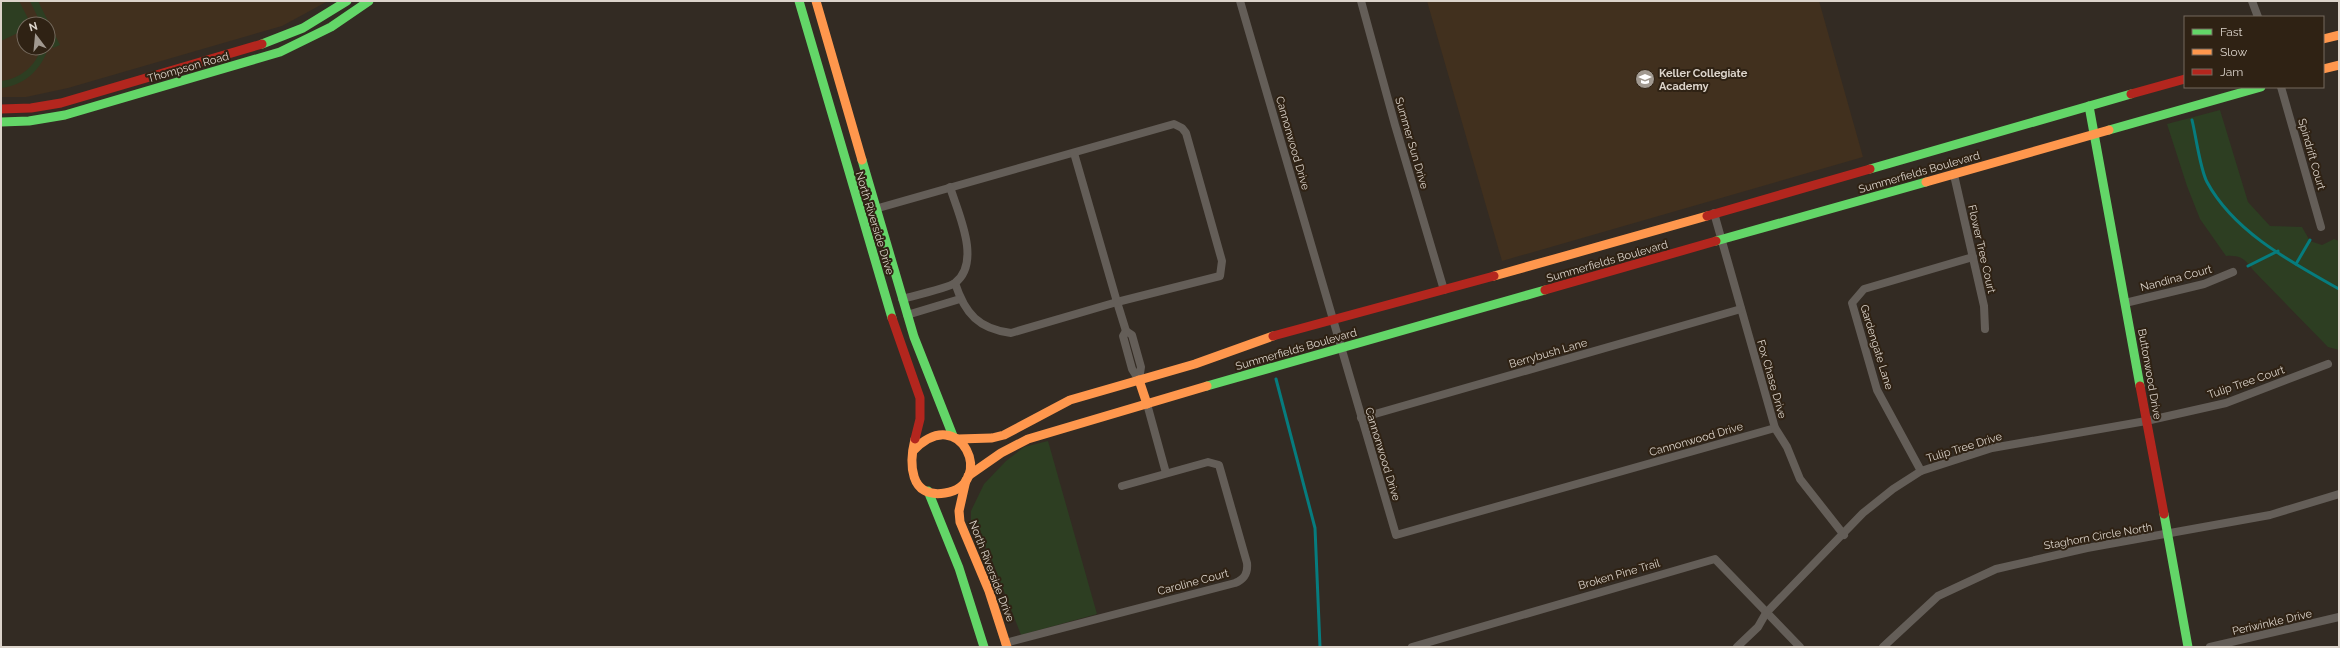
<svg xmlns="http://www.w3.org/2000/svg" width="2340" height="648" viewBox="0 0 2340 648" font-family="Raleway,sans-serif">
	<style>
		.built { fill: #41301e; fill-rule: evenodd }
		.green { fill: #2d3e22 }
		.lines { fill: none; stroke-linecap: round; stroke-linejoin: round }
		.stream { stroke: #067c7e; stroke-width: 3 }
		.street { stroke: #645e58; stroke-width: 8 }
		.fast { stroke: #63d668; stroke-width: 9 }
		.slow { stroke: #ff974d; stroke-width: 9 }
		.jam { stroke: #b3261e; stroke-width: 9 }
		.labels { text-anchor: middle; stroke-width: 4; stroke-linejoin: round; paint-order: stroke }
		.street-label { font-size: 11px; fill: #dcd4cb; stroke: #2f2214 }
		.poi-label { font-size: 11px; font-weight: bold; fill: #dcd4cb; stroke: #2f2214; text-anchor: start }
	</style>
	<rect width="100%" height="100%" fill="#332b23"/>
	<!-- built -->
	<g class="built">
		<path d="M 1,1 L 328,1 L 282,26 L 68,88 L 26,97 L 1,97 ZM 24,24 L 48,24 L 48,48 L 24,48 Z"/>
		<path d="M 1427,1 L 1819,1 L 1863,157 L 1502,261 Z"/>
	</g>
	<!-- green -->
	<g class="green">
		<path d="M 1,1 L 19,1 L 31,24 L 24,24 L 24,30 L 1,41 Z"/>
		<path d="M 30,1 L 38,1 L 60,45 L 53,48 L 49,40 L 48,47 L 48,24 L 41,24 Z"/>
		<path d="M 41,48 L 48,48 C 42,69 24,86 1,88 L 1,81 C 20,79 36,66 41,48 Z"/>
		<path d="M 2220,110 L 2248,202 L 2270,226 L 2302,227 L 2310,241 L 2322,245 L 2334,239 L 2339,241 L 2339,350 L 2328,347 L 2253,270 C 2245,259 2240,255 2226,256 L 2200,219 L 2187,186 L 2167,124 Z"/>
		<path d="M 1048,441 L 1097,614 L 1021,635 L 990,555 L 971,523 L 971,511 L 984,484 L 1006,461 L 1024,447 Z"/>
	</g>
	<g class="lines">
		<!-- stream -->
		<g class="stream">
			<path d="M 2192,120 C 2196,136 2200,169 2207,182 C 2234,232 2291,262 2339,289"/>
			<path d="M 2296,264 L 2310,240"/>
			<path d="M 2248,266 L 2278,251"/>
			<path d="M 1276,379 L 1315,528 L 1320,647"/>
		</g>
		<!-- street -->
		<g class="street">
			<path d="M 1240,1 L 1396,535 L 1775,428"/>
			<path d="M 1361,1 L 1395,125 L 1444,290"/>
			<path d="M 2252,1 L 2258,17"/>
			<path d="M 2281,87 L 2321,227"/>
			<path d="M 1954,175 L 1984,306 L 1985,329"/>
			<path d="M 875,209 L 1174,124 L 1182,128 L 1186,133 L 1222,261 L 1220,276 L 1117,302 L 1126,331 L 1132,335 L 1141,367 L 1139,380"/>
			<path d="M 1714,213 L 1775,428 L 1787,447 L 1800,479 L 1844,535"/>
			<path d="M 955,283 C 965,314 979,329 1011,333 L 1117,302 L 1074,153"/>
			<path d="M 902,299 C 913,296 948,288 955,283 C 982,262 958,213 950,187"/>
			<path d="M 2125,303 L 2204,284 L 2233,272"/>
			<path d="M 907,315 L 960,299"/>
			<path d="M 1126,331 L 1123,336 L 1132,369 L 1139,380"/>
			<path d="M 1147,404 L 1166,473"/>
			<path d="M 1361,418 L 1741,309"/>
			<path d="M 1921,471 L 1877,390 L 1852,303 L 1864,289 L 1973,257"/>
			<path d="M 1005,643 L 1235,583 C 1245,579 1248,573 1247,563 L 1219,465 L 1208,462 L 1122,486"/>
			<path d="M 1412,647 L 1715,559 L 1800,647"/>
			<path d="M 1737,647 L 1758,627 L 1766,613 L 1863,513 L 1893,489 L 1921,471 L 1992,448 L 2146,421 L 2226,403 L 2328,364"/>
			<path d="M 1883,647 L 1938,596 L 1996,569 L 2087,548 L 2270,515 L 2339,494"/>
			<path d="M 2210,647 L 2339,617"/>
		</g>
		<!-- fast -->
		<g class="fast">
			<path d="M 799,1 L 892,318"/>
			<path d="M 262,44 L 303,28 L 347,1"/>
			<path d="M 2089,106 L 2140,386"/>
			<path d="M 1,122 L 29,121 L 65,115 L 280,52 L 331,27 L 369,1"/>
			<path d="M 2109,130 L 2261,87"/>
			<path d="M 862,160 L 914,337 L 953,436"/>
			<path d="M 1870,169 L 2131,94"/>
			<path d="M 1716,241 L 1926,182"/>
			<path d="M 1207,386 L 1545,290"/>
			<path d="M 928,491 L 959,568 L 984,647"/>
			<path d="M 2164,514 L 2188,647"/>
		</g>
		<!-- slow -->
		<g class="slow">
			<path d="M 816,1 L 862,160"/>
			<path d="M 2323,39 L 2339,35"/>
			<path d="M 2323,69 L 2339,65"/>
			<path d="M 1926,182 L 2109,130"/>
			<path d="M 1494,276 L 1707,216"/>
			<path d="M 1139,380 L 1147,404"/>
			<path d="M 958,439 L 992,438 L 1004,435 L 1070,400 L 1195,364 L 1273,336"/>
			<path d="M 913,451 C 961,400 997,485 945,493 C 909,499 909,463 915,439"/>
			<path d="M 968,476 L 1001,453 L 1028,439 L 1207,386"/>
			<path d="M 966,480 L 959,511 L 960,522 L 989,591 L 1007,647"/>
		</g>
		<!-- jam -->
		<g class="jam">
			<path d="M 2131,94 L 2185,79"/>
			<path d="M 1,109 L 31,108 L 61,103 L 262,44"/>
			<path d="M 1707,216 L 1870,169"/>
			<path d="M 1545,290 L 1716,241"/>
			<path d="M 892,318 L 920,398 L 920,419 L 915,439"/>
			<path d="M 1273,336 L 1494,276"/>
			<path d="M 2140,386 L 2164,514"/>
		</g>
	</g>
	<!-- icons -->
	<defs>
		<symbol id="school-disc" viewBox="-11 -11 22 22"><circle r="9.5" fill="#a19990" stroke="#2f2214"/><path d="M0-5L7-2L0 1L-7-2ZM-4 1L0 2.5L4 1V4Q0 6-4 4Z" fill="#fff"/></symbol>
	</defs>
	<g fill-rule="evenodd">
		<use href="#school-disc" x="1634" y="68" width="22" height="22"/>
	</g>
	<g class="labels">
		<!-- street labels -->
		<g class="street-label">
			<text transform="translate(188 67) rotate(-16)" y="4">Thompson Road</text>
			<text transform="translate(1293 143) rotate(74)" y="4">Cannonwood Drive</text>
			<text transform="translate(1412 143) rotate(74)" y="4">Summer Sun Drive</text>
			<text transform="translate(2312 154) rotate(74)" y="4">Spindrift Court</text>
			<text transform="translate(1919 172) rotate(-16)" y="4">Summerfields Boulevard</text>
			<text transform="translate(875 223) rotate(73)" y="4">North Riverside Drive</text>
			<text transform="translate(1982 249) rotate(77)" y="4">Flower Tree Court</text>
			<text transform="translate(1607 261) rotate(-16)" y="4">Summerfields Boulevard</text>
			<text transform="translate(2176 278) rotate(-15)" y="4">Nandina Court</text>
			<text transform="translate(1877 347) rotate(73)" y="4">Gardengate Lane</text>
			<text transform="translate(1296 349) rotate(-16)" y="4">Summerfields Boulevard</text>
			<text transform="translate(1548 353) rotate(-16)" y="4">Berrybush Lane</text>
			<text transform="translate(2150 374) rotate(80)" y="4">Buttonwood Drive</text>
			<text transform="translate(1772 379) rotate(74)" y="4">Fox Chase Drive</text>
			<text transform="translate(2246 382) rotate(-19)" y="4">Tulip Tree Court</text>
			<text transform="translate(1696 439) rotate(-16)" y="4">Cannonwood Drive</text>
			<text transform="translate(1964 447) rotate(-17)" y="4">Tulip Tree Drive</text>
			<text transform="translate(1383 454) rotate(73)" y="4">Cannonwood Drive</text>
			<text transform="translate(2098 536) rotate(-10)" y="4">Staghorn Circle North</text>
			<text transform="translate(992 571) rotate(69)" y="4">North Riverside Drive</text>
			<text transform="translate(1619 574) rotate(-16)" y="4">Broken Pine Trail</text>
			<text transform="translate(1193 582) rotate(-15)" y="4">Caroline Court</text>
			<text transform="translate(2272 622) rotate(-13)" y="4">Periwinkle Drive</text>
		</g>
		<!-- poi labels -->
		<g class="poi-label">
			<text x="1659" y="77">Keller Collegiate<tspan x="1659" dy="13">Academy</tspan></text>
		</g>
	</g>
	<!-- border -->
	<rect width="2340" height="648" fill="none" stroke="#dcd4cb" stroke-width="4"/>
	<!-- legend -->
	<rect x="2184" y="16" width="140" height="72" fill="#2f2214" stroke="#74695d"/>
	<rect x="2192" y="29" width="20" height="6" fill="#63d668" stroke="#74695d"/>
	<text x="2220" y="36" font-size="12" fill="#dcd4cb">Fast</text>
	<rect x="2192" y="49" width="20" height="6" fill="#ff974d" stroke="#74695d"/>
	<text x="2220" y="56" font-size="12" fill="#dcd4cb">Slow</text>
	<rect x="2192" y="69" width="20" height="6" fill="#b3261e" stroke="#74695d"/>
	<text x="2220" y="76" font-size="12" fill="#dcd4cb">Jam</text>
	<!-- north arrow -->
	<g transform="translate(36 36) rotate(344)"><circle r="19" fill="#2f2214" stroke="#74695d"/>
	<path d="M0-3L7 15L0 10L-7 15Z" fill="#a19990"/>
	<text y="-6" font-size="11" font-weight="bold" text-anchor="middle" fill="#dcd4cb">N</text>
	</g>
</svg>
